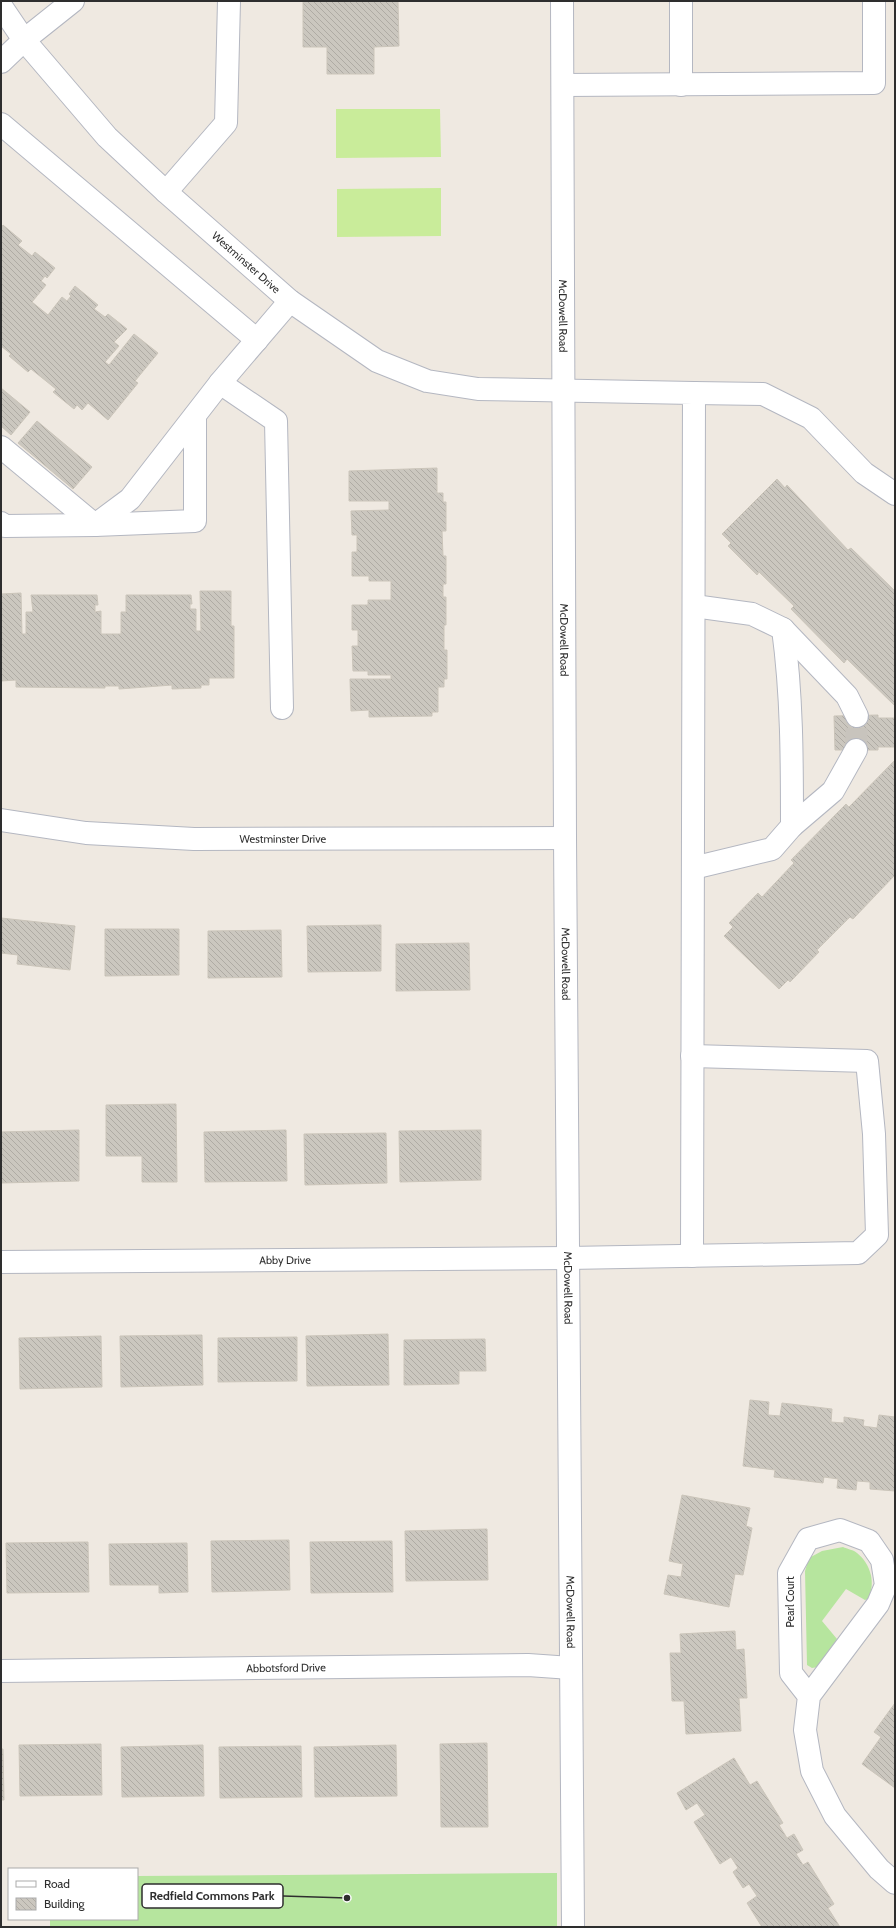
<svg xmlns="http://www.w3.org/2000/svg" width="896" height="1928" viewBox="0 0 896 1928" font-family="Cabin,sans-serif">
	<style>
		.grass { fill: #b6e59e }
		.pitch { fill: #c9ec9a }
		.building { fill: url(#building-back-hatch); stroke: #cbc5ba }
		.lines { fill: none; stroke-linecap: round; stroke-linejoin: round }
		.minor-tunnel { stroke: #c8c4bd; stroke-width: 22; stroke-dasharray: 22 11; stroke-linecap: butt }
		.minor-casing { stroke: #b4b7c1; stroke-width: 24 }
		.minor { stroke: #fff; stroke-width: 22 }
		.labels { text-anchor: middle; stroke-width: 3; stroke-linejoin: round; paint-order: stroke }
		.street-label { font-size: 11px; fill: #2e2e2e; stroke: #fff }
		.leader { fill: none; stroke: #2e2e2e; stroke-width: 1.5 }
		.callout-dot { fill: #2e2e2e; stroke: #fff; stroke-width: 1.5 }
		.callout { fill: #fff; stroke: #2e2e2e; stroke-width: 1.5 }
		.callout-label { font-size: 12px; text-anchor: middle; font-weight: bold; fill: #2e2e2e }
	</style>
	<defs>
		<pattern id="building-back-hatch" width="6" height="6" patternUnits="userSpaceOnUse"><rect width="6" height="6" fill="#cbc7bf"/><path d="M-1 5l2 2M0 0l6 6M5-1l2 2" fill="none" stroke="#afaba4"/></pattern>
	</defs>
	<rect width="100%" height="100%" fill="#efe9e1"/>
	<!-- grass -->
	<g class="grass">
		<path d="M 843,1547 C 847,1549 854,1550 857,1553 C 871,1564 876,1584 868,1599 L 865,1600 L 846,1589 L 822,1621 L 837,1639 L 818,1667 L 812,1668 L 807,1665 L 805,1571 L 809,1558 L 822,1551 Z"/>
		<path d="M 557,1873 L 557,1927 L 50,1927 L 50,1919 L 137,1919 L 137,1876 Z"/>
	</g>
	<!-- pitch -->
	<g class="pitch">
		<path d="M 336,109 L 440,109 L 441,157 L 336,158 Z"/>
		<path d="M 441,188 L 441,236 L 337,237 L 337,189 Z"/>
	</g>
	<!-- building -->
	<g class="building">
		<path d="M 303,1 L 398,1 L 399,46 L 374,47 L 374,74 L 327,74 L 327,47 L 303,47 Z"/>
		<path d="M 3,225 L 22,241 L 18,245 L 32,256 L 35,252 L 55,268 L 47,278 L 45,276 L 41,281 L 46,285 L 32,302 L 48,315 L 62,297 L 67,301 L 71,296 L 69,294 L 75,286 L 98,305 L 94,309 L 105,317 L 108,314 L 127,329 L 114,342 L 119,346 L 105,362 L 109,365 L 134,334 L 158,353 L 135,381 L 138,383 L 108,420 L 88,403 L 82,410 L 77,405 L 74,409 L 53,392 L 56,389 L 31,369 L 28,372 L 9,356 L 11,354 L 1,346 L 1,228 Z"/>
		<path d="M 1,388 L 30,412 L 11,435 L 1,426 Z"/>
		<path d="M 37,421 L 92,467 L 73,489 L 18,443 Z"/>
		<path d="M 437,468 L 437,493 L 443,493 L 443,502 L 446,502 L 446,531 L 442,531 L 443,556 L 446,556 L 446,584 L 443,584 L 443,597 L 446,597 L 446,625 L 444,625 L 444,650 L 447,650 L 447,679 L 444,679 L 444,687 L 438,687 L 438,712 L 432,712 L 432,716 L 369,717 L 369,710 L 351,711 L 350,679 L 391,679 L 391,675 L 368,675 L 368,671 L 353,671 L 352,646 L 358,646 L 358,630 L 352,630 L 352,605 L 368,605 L 368,600 L 391,600 L 391,581 L 369,581 L 369,576 L 352,576 L 352,552 L 357,552 L 357,535 L 352,535 L 351,511 L 389,510 L 389,501 L 349,501 L 349,471 Z"/>
		<path d="M 777,479 L 785,488 L 787,485 L 848,550 L 851,548 L 895,591 L 895,706 L 847,659 L 844,663 L 791,609 L 794,606 L 759,572 L 757,575 L 728,546 L 731,543 L 722,534 Z"/>
		<path d="M 200,591 L 231,591 L 231,626 L 234,626 L 234,678 L 209,678 L 209,685 L 201,685 L 201,688 L 172,689 L 172,685 L 119,689 L 119,686 L 105,686 L 105,688 L 16,687 L 16,680 L 1,681 L 1,594 L 21,593 L 22,634 L 26,634 L 26,612 L 33,612 L 31,595 L 97,595 L 98,605 L 95,605 L 95,612 L 101,611 L 101,634 L 121,634 L 121,612 L 126,612 L 126,595 L 191,595 L 192,604 L 190,604 L 190,609 L 196,609 L 196,631 L 201,631 Z"/>
		<path d="M 878,715 L 878,718 L 895,718 L 895,747 L 878,747 L 878,750 L 835,750 L 834,716 Z"/>
		<path d="M 895,760 L 895,875 L 853,919 L 850,917 L 817,950 L 819,952 L 790,982 L 788,980 L 779,989 L 724,936 L 733,927 L 729,923 L 758,893 L 762,897 L 794,863 L 791,860 L 846,804 L 849,807 Z"/>
		<path d="M 1,918 L 75,926 L 70,970 L 17,964 L 18,955 L 1,953 Z"/>
		<path d="M 381,925 L 381,971 L 308,972 L 307,926 Z"/>
		<path d="M 105,929 L 179,929 L 179,975 L 105,976 Z"/>
		<path d="M 281,930 L 282,977 L 208,978 L 208,931 Z"/>
		<path d="M 469,943 L 470,990 L 396,991 L 396,944 Z"/>
		<path d="M 176,1104 L 177,1182 L 142,1182 L 142,1156 L 106,1156 L 106,1105 Z"/>
		<path d="M 79,1130 L 79,1181 L 1,1183 L 1,1132 Z"/>
		<path d="M 286,1130 L 287,1181 L 205,1182 L 204,1132 Z"/>
		<path d="M 481,1130 L 481,1180 L 400,1182 L 399,1131 Z"/>
		<path d="M 386,1133 L 387,1183 L 305,1185 L 304,1134 Z"/>
		<path d="M 388,1334 L 389,1385 L 307,1386 L 306,1336 Z"/>
		<path d="M 202,1335 L 203,1385 L 121,1387 L 120,1336 Z"/>
		<path d="M 101,1336 L 102,1387 L 20,1389 L 19,1338 Z"/>
		<path d="M 297,1337 L 297,1381 L 218,1382 L 218,1338 Z"/>
		<path d="M 485,1339 L 486,1371 L 459,1371 L 459,1384 L 404,1385 L 404,1340 Z"/>
		<path d="M 750,1400 L 769,1402 L 768,1415 L 780,1416 L 782,1403 L 832,1409 L 831,1422 L 844,1423 L 844,1417 L 864,1420 L 863,1426 L 877,1428 L 879,1415 L 895,1417 L 895,1491 L 870,1489 L 870,1482 L 857,1481 L 856,1490 L 837,1488 L 838,1479 L 824,1477 L 823,1483 L 774,1477 L 775,1470 L 743,1466 Z"/>
		<path d="M 682,1495 L 750,1508 L 746,1526 L 752,1528 L 743,1575 L 735,1574 L 729,1607 L 664,1594 L 668,1575 L 681,1577 L 683,1564 L 669,1561 Z"/>
		<path d="M 487,1529 L 488,1580 L 406,1581 L 405,1531 Z"/>
		<path d="M 289,1540 L 290,1590 L 212,1592 L 211,1541 Z"/>
		<path d="M 392,1541 L 393,1592 L 311,1593 L 310,1542 Z"/>
		<path d="M 88,1542 L 89,1592 L 7,1593 L 6,1543 Z"/>
		<path d="M 187,1543 L 188,1592 L 159,1593 L 159,1585 L 110,1585 L 109,1544 Z"/>
		<path d="M 735,1631 L 736,1650 L 744,1649 L 747,1698 L 739,1698 L 741,1731 L 686,1734 L 684,1701 L 672,1701 L 670,1653 L 681,1653 L 680,1634 Z"/>
		<path d="M 895,1703 L 895,1788 L 862,1764 L 881,1737 L 874,1732 Z"/>
		<path d="M 487,1743 L 488,1827 L 441,1827 L 440,1744 Z"/>
		<path d="M 101,1744 L 102,1795 L 20,1796 L 19,1745 Z"/>
		<path d="M 203,1745 L 204,1796 L 122,1797 L 121,1747 Z"/>
		<path d="M 396,1745 L 397,1796 L 315,1797 L 314,1747 Z"/>
		<path d="M 301,1746 L 302,1797 L 220,1798 L 219,1747 Z"/>
		<path d="M 1,1749 L 3,1749 L 4,1800 L 1,1800 Z"/>
		<path d="M 734,1758 L 750,1785 L 757,1781 L 783,1823 L 779,1825 L 787,1838 L 794,1834 L 803,1850 L 796,1854 L 803,1865 L 808,1862 L 834,1904 L 828,1908 L 840,1927 L 762,1927 L 747,1903 L 757,1896 L 749,1884 L 743,1888 L 733,1872 L 738,1868 L 731,1857 L 720,1864 L 694,1822 L 705,1815 L 697,1803 L 686,1810 L 677,1793 Z"/>
	</g>
	<g class="lines">
		<!-- minor-tunnel -->
		<path class="minor-tunnel" d="M 856,750 L 857,716"/>
		<defs>
			<g id="minor">
				<path id="s1" d="M 562,1 L 565,838 L 573,1927"/>
				<path d="M 681,1 L 681,85"/>
				<path id="s2" d="M 1,6 L 24,40 L 107,137 L 166,192 L 290,301 L 377,361 L 427,381 L 478,389 L 694,393 L 692,1256"/>
				<path d="M 1,62 L 24,40 L 73,1"/>
				<path d="M 563,85 L 874,83 L 874,1"/>
				<path d="M 1,124 L 257,340"/>
				<path d="M 166,192 L 226,123 L 229,1"/>
				<path d="M 220,383 L 276,421 L 282,708"/>
				<path d="M 694,393 L 763,394 L 811,418 L 864,473 L 895,494"/>
				<path d="M 1,447 L 95,525 L 130,499 L 220,383 L 290,301"/>
				<path d="M 1,523 L 5,526 L 95,525 L 195,521 L 195,416"/>
				<path d="M 783,629 L 847,696 L 857,716"/>
				<path id="s3" d="M 1,820 L 86,833 L 194,839 L 565,838"/>
				<path d="M 792,826 L 833,791 L 856,750"/>
				<path d="M 693,868 L 772,849 L 792,826 C 792,760 792,695 783,629 L 752,614 L 694,606"/>
				<path id="s4" d="M 1,1262 L 568,1258 L 858,1253 L 877,1235 L 874,1134 L 867,1061 L 692,1056"/>
				<path id="s5" d="M 1,1671 L 528,1665 L 571,1668"/>
				<path d="M 809,1696 L 791,1673 L 789,1573 L 808,1539 L 840,1530 L 869,1541 L 882,1560 L 886,1585 L 878,1604 L 809,1696 L 805,1730 L 812,1771 L 835,1816 L 879,1869 L 895,1883"/>
			</g>
		</defs>
		<!-- minor casing -->
		<use href="#minor" class="minor-casing"/>
		<!-- minor -->
		<use href="#minor" class="minor"/>
	</g>
	<g class="labels">
		<!-- street labels -->
		<g class="street-label">
			<text dy="4" stroke="none"><textPath href="#s2" startOffset="356">Westminster Drive</textPath></text>
			<text dy="4" stroke="none"><textPath href="#s1" startOffset="315">McDowell Road</textPath></text>
			<text dy="4" stroke="none"><textPath href="#s1" startOffset="639">McDowell Road</textPath></text>
			<text dy="4" stroke="none"><textPath href="#s3" startOffset="283">Westminster Drive</textPath></text>
			<text dy="4" stroke="none"><textPath href="#s1" startOffset="963">McDowell Road</textPath></text>
			<text dy="4" stroke="none"><textPath href="#s4" startOffset="284">Abby Drive</textPath></text>
			<text dy="4" stroke="none"><textPath href="#s1" startOffset="1287">McDowell Road</textPath></text>
			<text transform="translate(790 1602) rotate(-90)" y="4">Pearl Court</text>
			<text dy="4" stroke="none"><textPath href="#s1" startOffset="1611">McDowell Road</textPath></text>
			<text dy="4" stroke="none"><textPath href="#s5" startOffset="285">Abbotsford Drive</textPath></text>
		</g>
	</g>
	<!-- callouts -->
	<path class="leader" d="M347 1898L283 1896"/>
	<circle class="callout-dot" cx="347" cy="1898" r="4"/>
	<rect class="callout" x="142" y="1884" width="141" height="24" rx="4"/>
	<g class="callout-label">
		<text x="212" y="1900">Redfield Commons Park</text>
	</g>
	<!-- border -->
	<rect width="896" height="1928" fill="none" stroke="#2e2e2e" stroke-width="4"/>
	<!-- legend -->
	<rect x="8" y="1868" width="130" height="52" fill="#ffffff" stroke="#ababab"/>
	<rect x="16" y="1881" width="20" height="6" fill="#ffffff" stroke="#ababab"/>
	<text x="44" y="1888" font-size="12" fill="#2e2e2e">Road</text>
	<rect x="16" y="1898" width="20" height="12" fill="url(#building-back-hatch)" stroke="#ababab"/>
	<text x="44" y="1908" font-size="12" fill="#2e2e2e">Building</text>
</svg>
